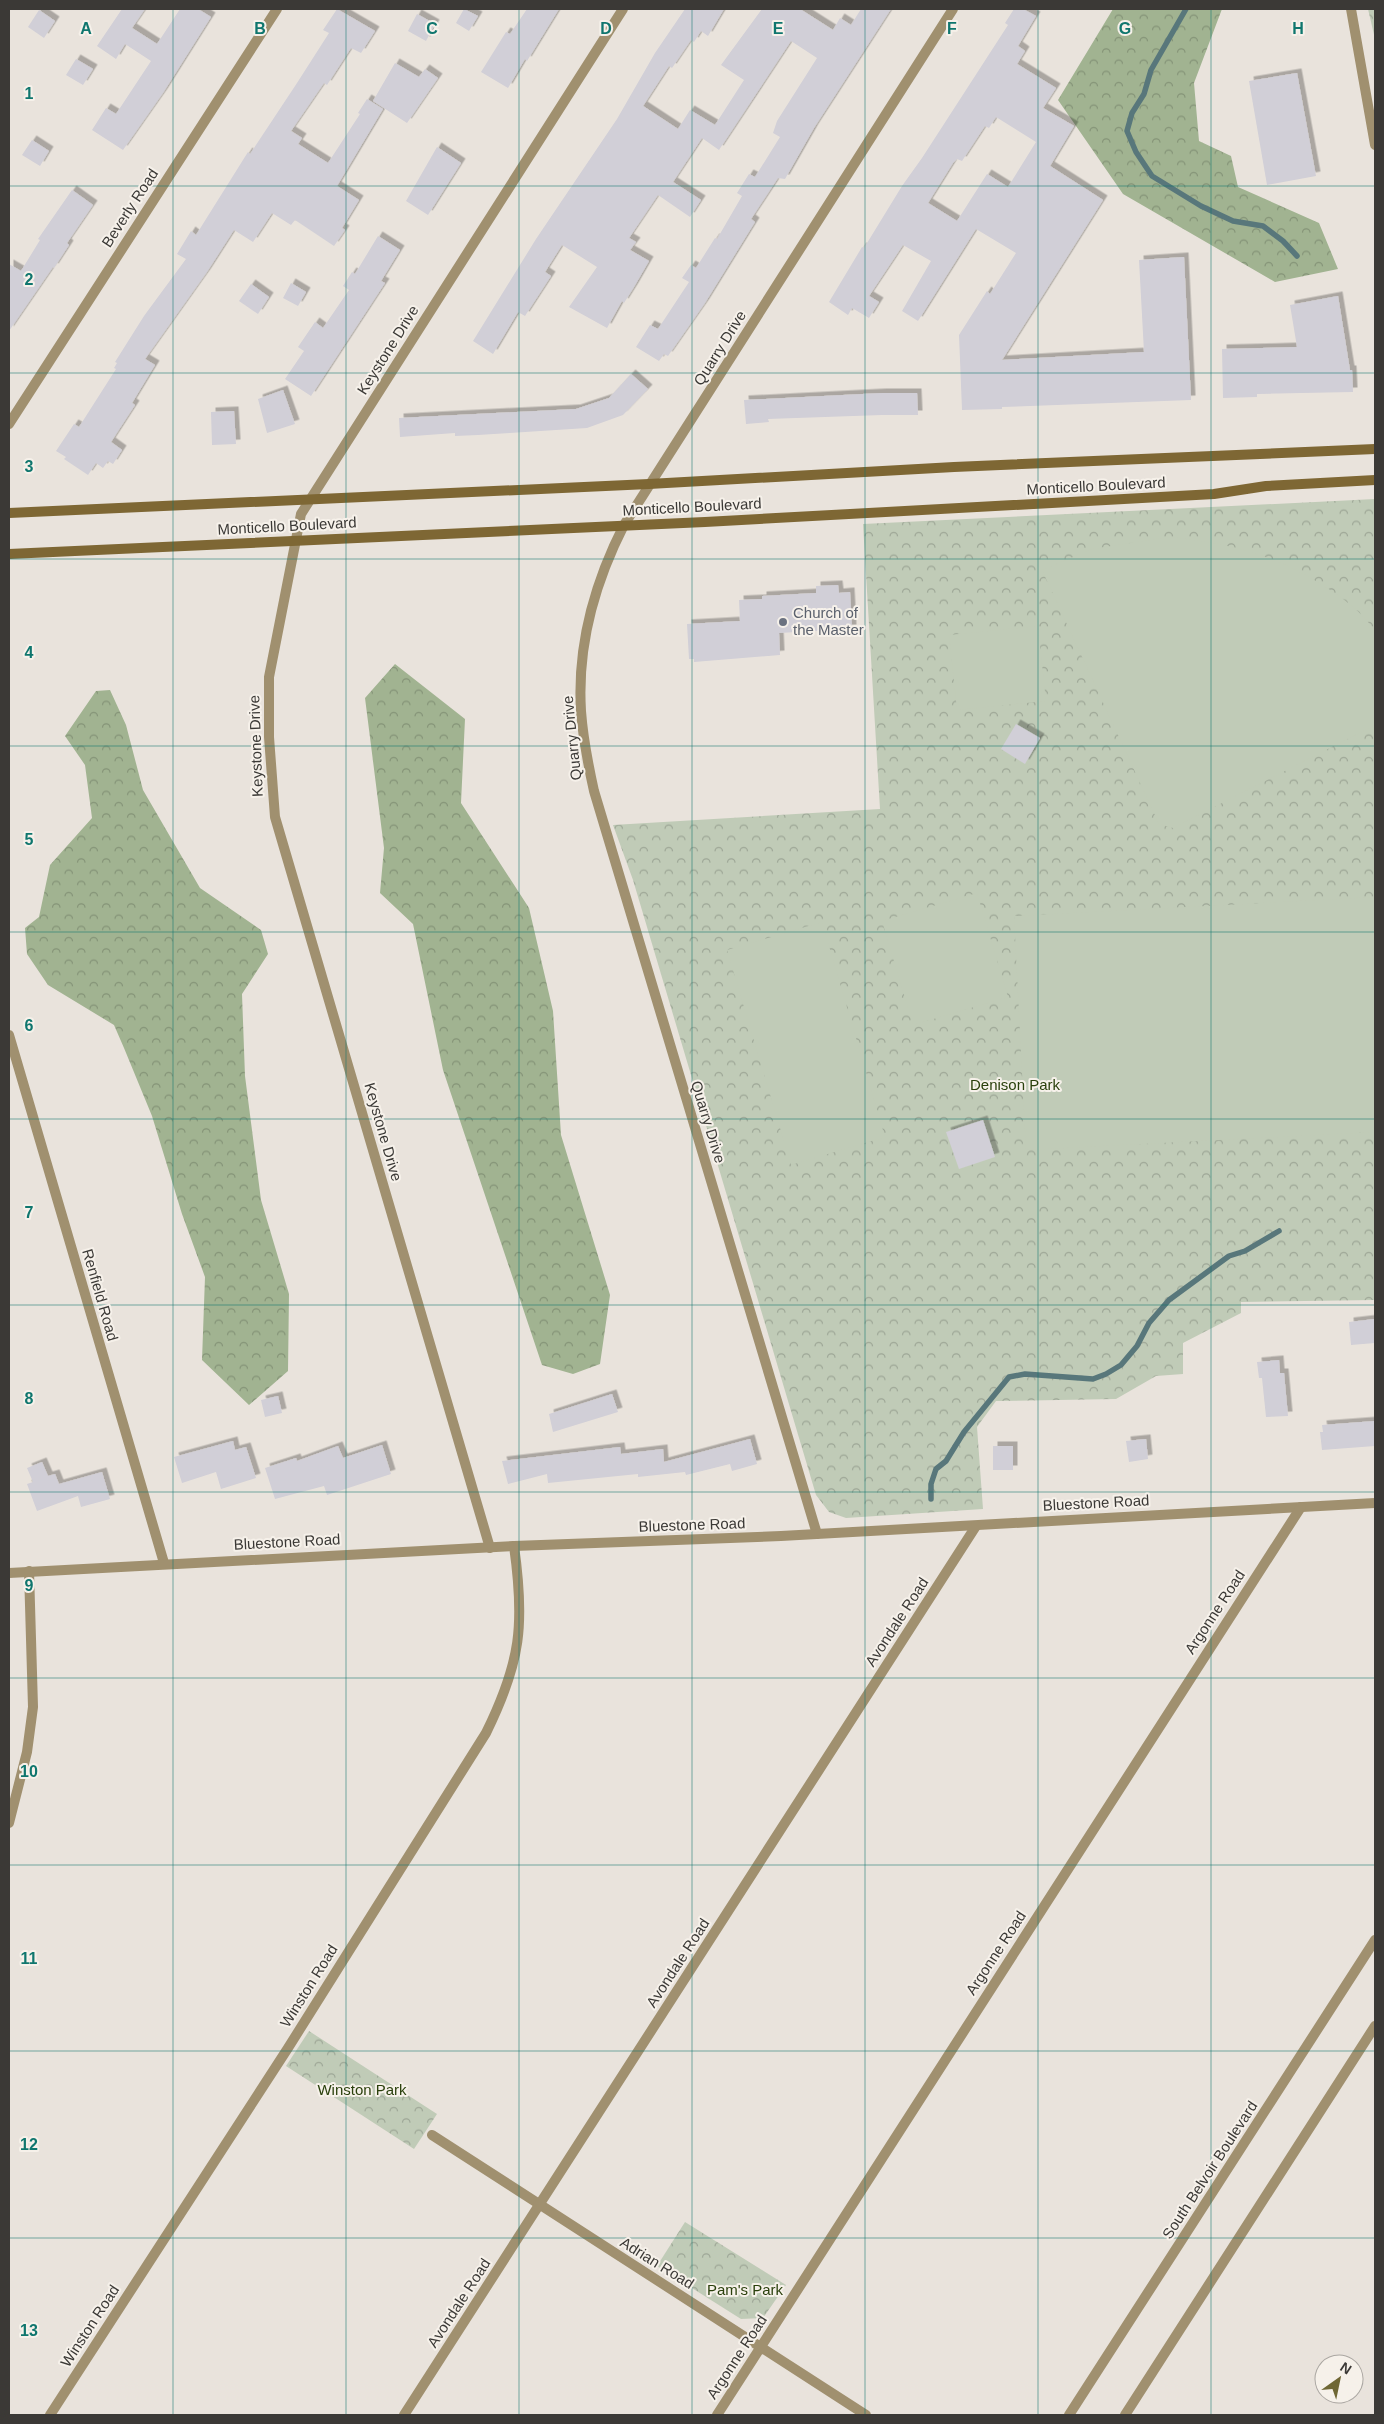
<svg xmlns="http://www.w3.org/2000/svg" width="1384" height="2424" viewBox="0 0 1384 2424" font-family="Arial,sans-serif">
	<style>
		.forest { fill: url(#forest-crowns) }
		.park { fill: url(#park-crowns) }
		.pitch { fill: #c0cbb7 }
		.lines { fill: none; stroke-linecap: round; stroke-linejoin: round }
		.stream { stroke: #58777b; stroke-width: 5.5 }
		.building { fill: #d1cfd7; fill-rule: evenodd; filter: url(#shadow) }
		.minor { stroke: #a0906f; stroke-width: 10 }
		.tertiary { stroke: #a0906f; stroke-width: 10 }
		.secondary { stroke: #7e6734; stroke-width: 10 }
		.grid { fill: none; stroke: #0f766e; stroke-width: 1; stroke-opacity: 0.55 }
		.worship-dot { fill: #6b7280; stroke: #f6f1ea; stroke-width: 2 }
		.labels { text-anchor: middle; stroke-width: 4; stroke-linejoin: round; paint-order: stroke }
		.street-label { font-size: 15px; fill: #3b3936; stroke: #f6f1ea }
		.worship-label { font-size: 15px; fill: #5b616d; stroke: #f6f1ea; text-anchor: start }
		.park-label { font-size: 15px; fill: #2a400c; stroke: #f6f1ea }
		.grid-label { font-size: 16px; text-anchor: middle; font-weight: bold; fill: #0f766e; stroke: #f6f1ea; stroke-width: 4; stroke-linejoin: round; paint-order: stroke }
	</style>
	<defs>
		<pattern id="forest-crowns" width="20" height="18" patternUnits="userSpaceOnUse" patternTransform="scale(1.25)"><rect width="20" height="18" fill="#a1b391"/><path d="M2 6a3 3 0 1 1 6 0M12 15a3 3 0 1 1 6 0" fill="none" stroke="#849377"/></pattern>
		<pattern id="park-crowns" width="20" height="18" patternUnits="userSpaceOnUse" patternTransform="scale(1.25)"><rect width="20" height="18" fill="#c0cbb7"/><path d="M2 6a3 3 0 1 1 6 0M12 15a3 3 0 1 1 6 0" fill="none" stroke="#9da696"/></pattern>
		<filter id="shadow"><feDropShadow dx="4.5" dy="-4.5" stdDeviation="0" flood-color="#0004"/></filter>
	</defs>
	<rect width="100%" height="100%" fill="#e9e3dc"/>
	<!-- forest -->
	<g class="forest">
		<path d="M 1113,9 L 1222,9 L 1194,83 L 1199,141 L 1231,156 L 1238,187 L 1319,223 L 1338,269 L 1275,282 L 1123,194 L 1058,100 Z"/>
		<path d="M 395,664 L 465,719 L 461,803 L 529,908 L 553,1011 L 561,1135 L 610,1295 L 600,1364 L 573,1374 L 542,1365 L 443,1070 L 413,924 L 380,893 L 384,848 L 365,698 Z"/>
		<path d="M 110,690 L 126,725 L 143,790 L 200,888 L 261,930 L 268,954 L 242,994 L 245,1076 L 261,1200 L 289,1294 L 288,1371 L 249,1405 L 202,1360 L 205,1277 L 182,1214 L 152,1116 L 124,1048 L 114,1025 L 48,985 L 27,954 L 25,928 L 39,917 L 50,865 L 92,818 L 85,765 L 65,736 L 96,691 Z"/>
	</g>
	<!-- park -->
	<g class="park">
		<path d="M 1368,9 L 1375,9 L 1375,39 Z"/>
		<path d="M 1375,499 L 1375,1300 L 1241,1302 L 1241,1313 L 1183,1343 L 1183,1374 L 1156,1376 L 1116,1399 L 996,1401 L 977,1427 L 983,1509 L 846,1518 L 829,1512 L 816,1495 L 633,880 L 613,825 L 880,809 L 863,524 Z"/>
		<path d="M 309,2031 L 437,2114 L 414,2149 L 286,2066 Z"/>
		<path d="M 685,2222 L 786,2285 L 763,2318 L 741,2319 L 657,2266 Z"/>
	</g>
	<!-- pitch -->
	<g class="pitch">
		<path d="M 1169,537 C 1228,543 1274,554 1324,586 C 1343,598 1362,612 1375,631 L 1375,725 L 1173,828 L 1159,824 L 1042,570 L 1092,549 Z"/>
		<path d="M 1038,626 L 1046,701 L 957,710 L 949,635 Z"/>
		<path d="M 977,893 L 1008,997 L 913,1025 L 882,921 Z"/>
		<path d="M 1375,897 L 1375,1132 L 1026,1150 L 1014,916 Z"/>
		<path d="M 822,922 L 885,1137 L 791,1165 L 727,950 Z"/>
	</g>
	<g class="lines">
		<!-- stream -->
		<g class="stream">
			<path d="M 1186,9 L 1151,70 L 1144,94 L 1132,113 L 1127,131 L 1136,152 L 1152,176 L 1201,206 L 1233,221 L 1263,226 L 1283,241 L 1297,256"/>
			<path d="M 931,1499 L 931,1484 L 936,1469 L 946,1461 L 964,1432 L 1009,1377 L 1025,1374 L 1093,1379 L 1106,1374 L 1121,1365 L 1137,1346 L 1149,1323 L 1169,1300 L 1229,1256 L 1245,1251 L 1279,1231"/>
		</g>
	</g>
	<!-- building -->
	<g class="building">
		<path d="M 122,9 L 145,9 L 132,28 L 157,44 L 180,9 L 198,9 L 211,17 L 163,93 L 123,150 L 92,130 L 106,108 L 116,114 L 151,61 L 125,44 L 116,59 L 97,46 Z"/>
		<path d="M 337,9 L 375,31 L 361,53 L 351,48 L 327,85 L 324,83 L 291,131 L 302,138 L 298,144 L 328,163 L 360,114 L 358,113 L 367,99 L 383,109 L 337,186 L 359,200 L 342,228 L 345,230 L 334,246 L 295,220 L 291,225 L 272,213 L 253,242 L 234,230 L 207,272 L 145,359 L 155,365 L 132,403 L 135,405 L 111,442 L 122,450 L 113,464 L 108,461 L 103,468 L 96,463 L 88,475 L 64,459 L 66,457 L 56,451 L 74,424 L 79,427 L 116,369 L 114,368 L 117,363 L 115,362 L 144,316 L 186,259 L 177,254 L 191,231 L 196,235 L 248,152 L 250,154 L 297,83 L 329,33 L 323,30 Z"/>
		<path d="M 464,9 L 478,16 L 469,31 L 456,23 Z"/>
		<path d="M 527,9 L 559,9 L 527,61 L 525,59 L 508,88 L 481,72 L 506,32 L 510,34 Z"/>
		<path d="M 685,9 L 724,9 L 708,36 L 701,31 L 694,42 L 691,40 L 672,68 L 669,66 L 643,106 L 678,129 L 690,110 L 715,125 L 744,80 L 721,65 L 762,9 L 800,9 L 833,30 L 840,18 L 851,25 L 861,9 L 891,9 L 814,128 L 785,179 L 778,178 L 751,219 L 755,222 L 705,303 L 668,356 L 664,354 L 659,361 L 636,347 L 650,325 L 658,329 L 689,282 L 682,278 L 691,265 L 696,268 L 715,238 L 717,239 L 742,196 L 737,193 L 749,174 L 755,177 L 780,137 L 773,133 L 777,121 L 817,58 L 791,41 L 719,150 L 702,138 L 673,182 L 701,200 L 690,217 L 658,195 L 629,238 L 636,242 L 630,250 L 649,261 L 634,287 L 624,303 L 622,301 L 607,328 L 569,307 L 597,267 L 562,245 L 545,272 L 551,276 L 525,316 L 518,312 L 493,354 L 473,341 L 536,239 L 617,119 L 655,53 Z"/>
		<path d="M 1014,9 L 1023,9 L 1036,16 L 1018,46 L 1025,51 L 1017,64 L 1056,88 L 1043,108 L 1074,126 L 1050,166 L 1103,200 L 1002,360 L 1144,352 L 1139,260 L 1184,257 L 1191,400 L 1002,407 L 1002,409 L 962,410 L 959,335 L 987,291 L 990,294 L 1016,253 L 976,229 L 918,321 L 902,311 L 931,261 L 903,245 L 869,296 L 879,302 L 869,318 L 852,308 L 848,315 L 829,302 L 862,247 L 864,248 L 902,186 L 922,158 L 1008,25 L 1005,23 ZM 996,117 L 1036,142 L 1008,187 L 987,174 L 957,221 L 928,203 L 953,163 L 957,159 L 962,161 L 985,126 L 989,128 Z"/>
		<path d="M 39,10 L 55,21 L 44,38 L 28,27 Z"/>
		<path d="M 417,14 L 435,24 L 426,41 L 408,31 Z"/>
		<path d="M 76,59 L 93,69 L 83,85 L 66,75 Z"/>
		<path d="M 395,63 L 419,77 L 425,69 L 438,78 L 407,123 L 373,101 Z"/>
		<path d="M 1297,73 L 1316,176 L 1267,185 L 1249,81 Z"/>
		<path d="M 32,140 L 49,151 L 40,166 L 22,155 Z"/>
		<path d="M 437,147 L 461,163 L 428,215 L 406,201 Z"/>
		<path d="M 72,190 L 93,205 L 67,243 L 69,245 L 54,268 L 53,267 L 9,331 L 9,264 L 21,271 L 40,240 L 38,239 Z"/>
		<path d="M 378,236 L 400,250 L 381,281 L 385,283 L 311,396 L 285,379 L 304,351 L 298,347 L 315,322 L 323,328 L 349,290 L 343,286 L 352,272 L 355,274 Z"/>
		<path d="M 291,283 L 306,292 L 298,306 L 283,298 Z"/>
		<path d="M 251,284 L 269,297 L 258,314 L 239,301 Z"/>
		<path d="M 1338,296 L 1350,370 L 1352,370 L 1353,392 L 1257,394 L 1257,397 L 1223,398 L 1222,349 L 1297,347 L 1290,305 Z"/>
		<path d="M 631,374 L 648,389 L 623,415 L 587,428 L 478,435 L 455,436 L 455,433 L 400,437 L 399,418 L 576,409 L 609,398 Z"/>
		<path d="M 283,390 L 295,424 L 267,433 L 258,399 Z"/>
		<path d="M 882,393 L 917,393 L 918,415 L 882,415 L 768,419 L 769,422 L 746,424 L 744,400 Z"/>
		<path d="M 234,411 L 236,444 L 212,445 L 211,412 Z"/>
		<path d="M 838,585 L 839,593 L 850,592 L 852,629 L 779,633 L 780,655 L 694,662 L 694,659 L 689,659 L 687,624 L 740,621 L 739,600 L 762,599 L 762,596 L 816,593 L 816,586 Z"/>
		<path d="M 1016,724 L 1040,738 L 1025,764 L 1001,749 Z"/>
		<path d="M 983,1120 L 995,1157 L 959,1169 L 946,1132 Z"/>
		<path d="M 1375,1319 L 1375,1343 L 1351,1345 L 1349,1322 Z"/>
		<path d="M 1279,1360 L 1280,1373 L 1284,1373 L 1288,1416 L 1266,1417 L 1262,1378 L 1259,1378 L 1257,1362 Z"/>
		<path d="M 612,1394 L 618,1412 L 553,1432 L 549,1414 Z"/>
		<path d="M 278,1396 L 282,1413 L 265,1417 L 261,1400 Z"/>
		<path d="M 1375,1421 L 1375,1446 L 1322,1450 L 1320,1432 L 1323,1432 L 1322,1425 Z"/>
		<path d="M 750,1439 L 757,1464 L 732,1471 L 730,1464 L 686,1475 L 685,1472 L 638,1477 L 638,1474 L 548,1483 L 547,1474 L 508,1484 L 502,1461 L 620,1447 L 621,1454 L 663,1449 L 664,1462 Z"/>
		<path d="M 1146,1439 L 1148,1459 L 1129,1462 L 1126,1441 Z"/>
		<path d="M 233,1441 L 235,1450 L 246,1447 L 256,1478 L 221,1489 L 216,1472 L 182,1483 L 174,1457 Z"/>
		<path d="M 382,1445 L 391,1474 L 327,1495 L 324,1486 L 275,1499 L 265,1468 L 296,1458 L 297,1461 L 338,1446 L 343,1458 Z"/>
		<rect x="993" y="1446" width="20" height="24"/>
		<path d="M 42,1462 L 48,1476 L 55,1474 L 59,1484 L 102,1472 L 110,1499 L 81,1507 L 78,1496 L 37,1511 L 27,1484 L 33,1482 L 27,1468 Z"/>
	</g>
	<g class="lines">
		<!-- minor -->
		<g class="minor">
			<path d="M 9,424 L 277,9"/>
			<path d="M 9,1035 L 164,1563"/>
			<path d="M 817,1534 L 594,791 C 588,764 583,738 581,711 C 577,646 595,582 624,525 L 953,9"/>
			<path d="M 490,1548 L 275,817 L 269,737 L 269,677 L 301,514 L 623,9"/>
			<path d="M 9,1573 L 514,1546 L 781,1536 L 1375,1503"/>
			<path d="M 9,1823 L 27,1752 L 33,1707 L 29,1571"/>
			<path d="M 432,2135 L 866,2415"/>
			<path d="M 50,2415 L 288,2048 L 486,1733 C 521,1662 525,1624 514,1546"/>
			<path d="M 404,2415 L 976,1526"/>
			<path d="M 717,2415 L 1301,1507"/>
		</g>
		<!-- tertiary -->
		<g class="tertiary">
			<path d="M 1351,9 L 1375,145"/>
			<path d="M 1069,2415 L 1375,1940"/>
			<path d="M 1125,2415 L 1375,2026"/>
		</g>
		<!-- secondary -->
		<g class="secondary">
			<path d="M 9,513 L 649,484 L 954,467 L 1375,449"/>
			<path d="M 9,554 L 705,522 L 1214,494 L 1266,486 L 1375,480"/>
		</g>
	</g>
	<!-- grid -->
	<path class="grid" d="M 173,9 L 173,2415M 346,9 L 346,2415M 519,9 L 519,2415M 692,9 L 692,2415M 865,9 L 865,2415M 1038,9 L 1038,2415M 1211,9 L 1211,2415M 9,186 L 1375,186M 9,373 L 1375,373M 9,559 L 1375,559M 9,746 L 1375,746M 9,932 L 1375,932M 9,1119 L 1375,1119M 9,1305 L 1375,1305M 9,1492 L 1375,1492M 9,1678 L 1375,1678M 9,1865 L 1375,1865M 9,2051 L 1375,2051M 9,2238 L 1375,2238"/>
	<!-- markers -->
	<circle class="worship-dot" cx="783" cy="622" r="5"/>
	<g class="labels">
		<!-- street labels -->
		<g class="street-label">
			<text transform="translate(130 208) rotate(-57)" y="5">Beverly Road</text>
			<text transform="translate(720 348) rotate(-58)" y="5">Quarry Drive</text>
			<text transform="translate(388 350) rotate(-58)" y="5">Keystone Drive</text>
			<text transform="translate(1096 486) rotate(-3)" y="5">Monticello Boulevard</text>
			<text transform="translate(692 507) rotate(-3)" y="5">Monticello Boulevard</text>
			<text transform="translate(287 526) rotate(-3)" y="5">Monticello Boulevard</text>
			<text transform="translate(572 738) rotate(-96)" y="5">Quarry Drive</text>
			<text transform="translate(256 746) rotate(-92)" y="5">Keystone Drive</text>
			<text transform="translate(708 1122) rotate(73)" y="5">Quarry Drive</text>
			<text transform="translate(383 1132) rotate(74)" y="5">Keystone Drive</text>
			<text transform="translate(100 1295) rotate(74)" y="5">Renfield Road</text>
			<text transform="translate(1096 1503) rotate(-3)" y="5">Bluestone Road</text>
			<text transform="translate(692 1525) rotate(-2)" y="5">Bluestone Road</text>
			<text transform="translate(287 1542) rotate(-3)" y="5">Bluestone Road</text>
			<text transform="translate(1215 1612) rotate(-57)" y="5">Argonne Road</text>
			<text transform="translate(897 1622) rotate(-57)" y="5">Avondale Road</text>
			<text transform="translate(996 1953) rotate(-57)" y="5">Argonne Road</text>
			<text transform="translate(678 1963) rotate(-57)" y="5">Avondale Road</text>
			<text transform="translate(309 1986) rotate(-58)" y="5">Winston Road</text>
			<text transform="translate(1210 2170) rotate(-57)" y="5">South Belvoir Boulevard</text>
			<text transform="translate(657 2263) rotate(32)" y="5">Adrian Road</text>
			<text transform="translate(459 2303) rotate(-57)" y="5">Avondale Road</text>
			<text transform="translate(90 2326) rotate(-57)" y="5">Winston Road</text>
			<text transform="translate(737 2357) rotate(-57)" y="5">Argonne Road</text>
		</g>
		<!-- worship labels -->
		<g class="worship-label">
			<text x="793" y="618">Church of<tspan x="793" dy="17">the Master</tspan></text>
		</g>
		<!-- park labels -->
		<g class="park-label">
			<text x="1015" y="1090">Denison Park</text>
			<text x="362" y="2095">Winston Park</text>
			<text x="745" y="2295">Pam's Park</text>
		</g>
	</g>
	<g class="grid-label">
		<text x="86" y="34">A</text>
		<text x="260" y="34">B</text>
		<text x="432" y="34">C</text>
		<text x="606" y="34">D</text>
		<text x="778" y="34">E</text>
		<text x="952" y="34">F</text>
		<text x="1125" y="34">G</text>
		<text x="1298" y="34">H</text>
		<text x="29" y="99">1</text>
		<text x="29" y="285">2</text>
		<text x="29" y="472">3</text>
		<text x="29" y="658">4</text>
		<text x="29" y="845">5</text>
		<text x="29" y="1031">6</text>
		<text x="29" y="1218">7</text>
		<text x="29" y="1404">8</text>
		<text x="29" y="1591">9</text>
		<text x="29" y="1777">10</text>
		<text x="29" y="1964">11</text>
		<text x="29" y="2150">12</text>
		<text x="29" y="2336">13</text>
	</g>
	<!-- border -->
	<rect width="1384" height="2424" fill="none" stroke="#3b3936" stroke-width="20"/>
	<!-- north arrow -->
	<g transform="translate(1339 2379) rotate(33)"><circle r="24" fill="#f6f1ea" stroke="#aba7a2"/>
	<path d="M0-4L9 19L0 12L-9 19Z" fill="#6f6734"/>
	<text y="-8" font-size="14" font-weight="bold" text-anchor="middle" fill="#3b3936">N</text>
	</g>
</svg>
